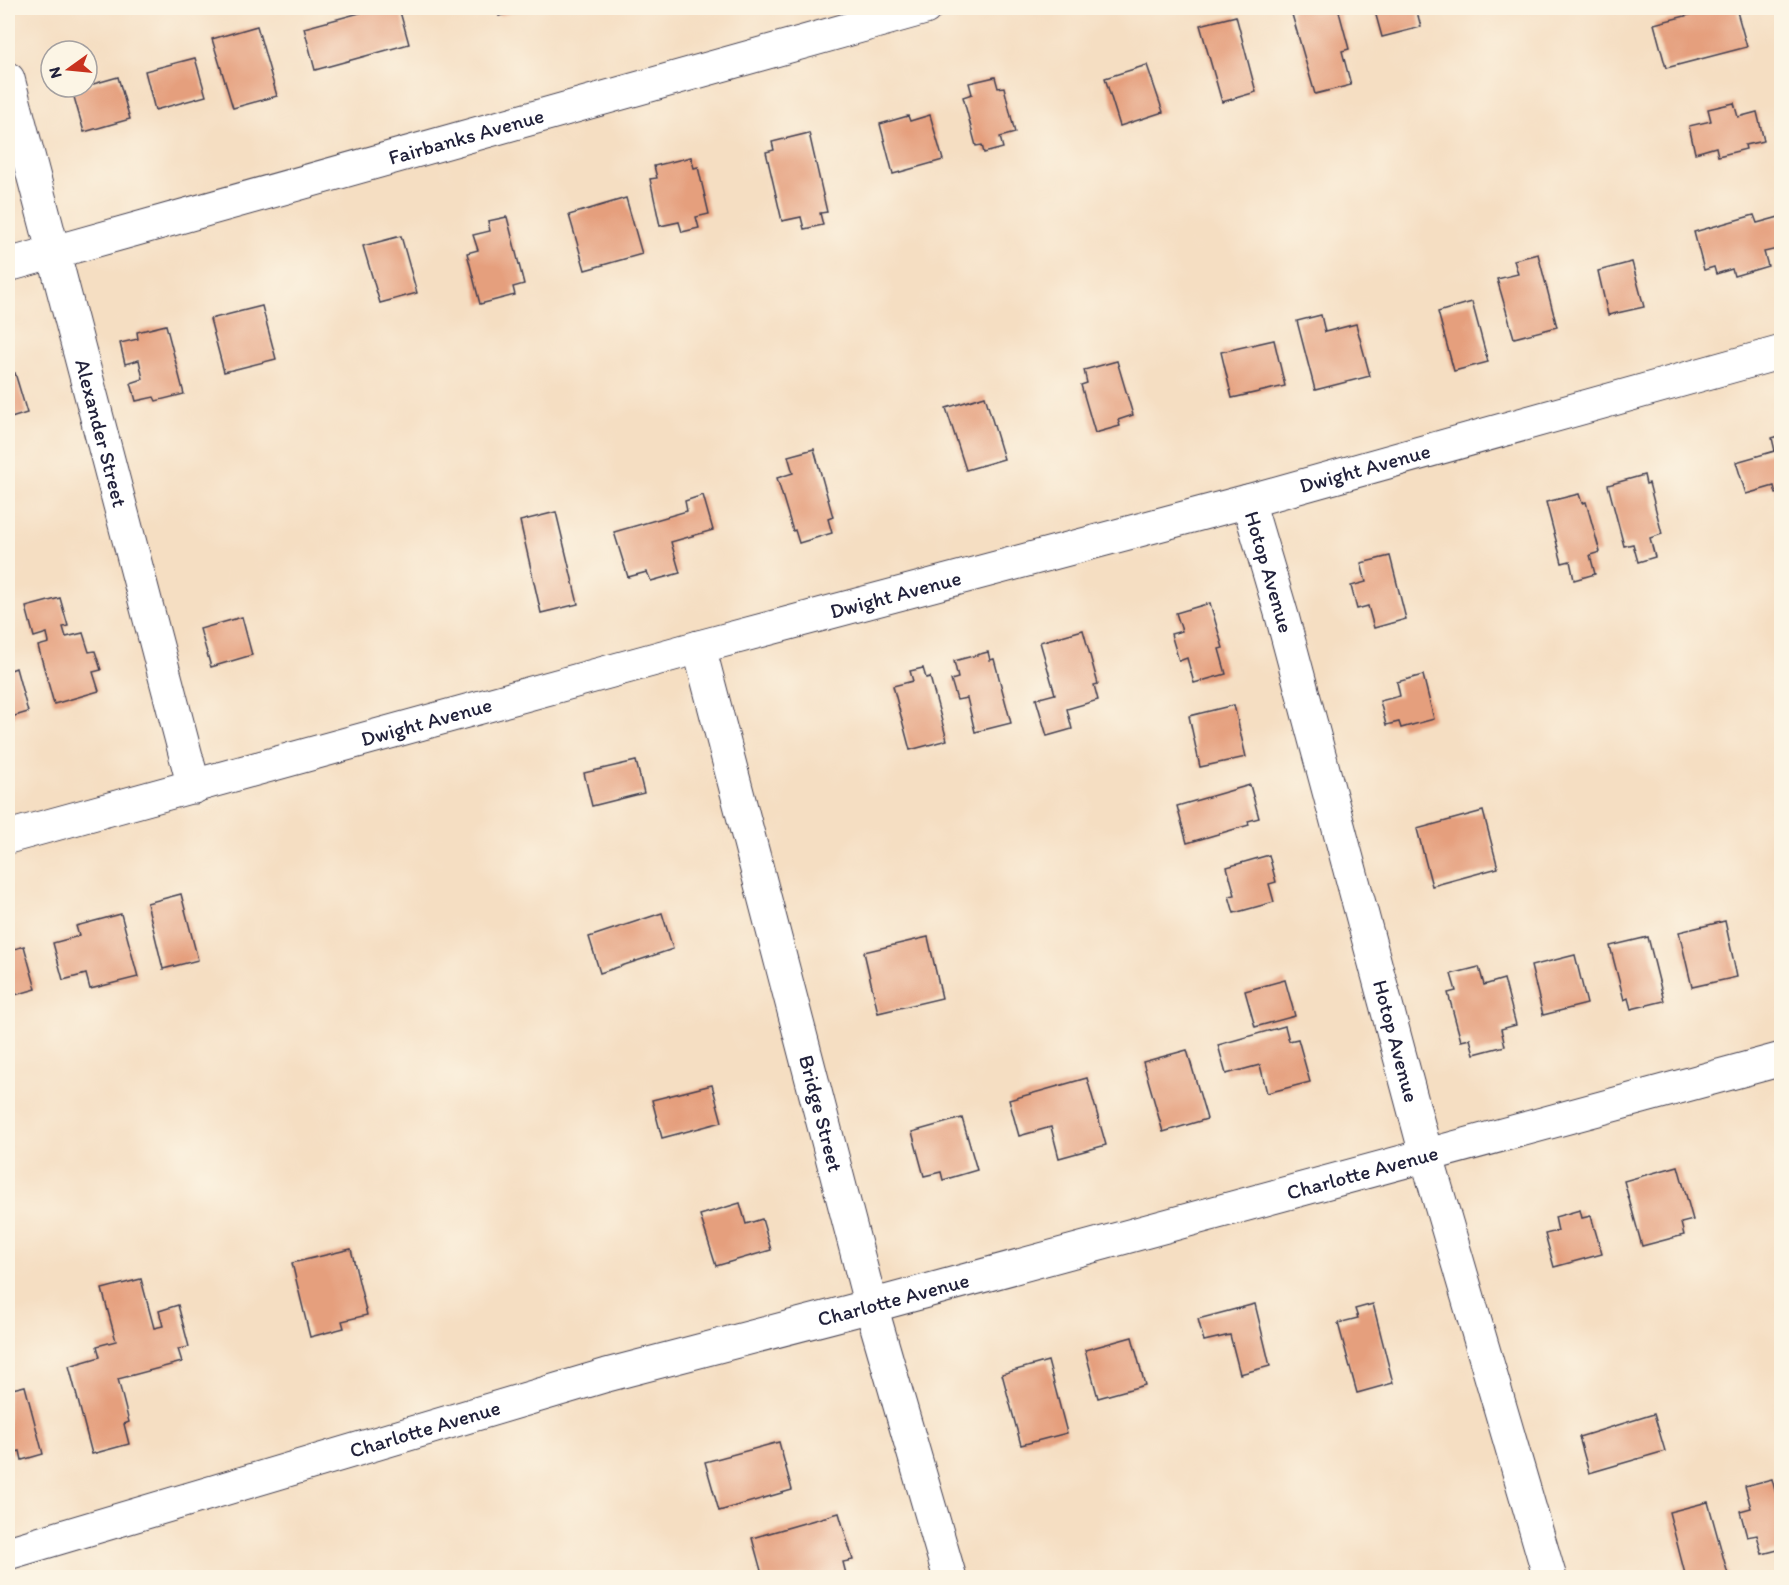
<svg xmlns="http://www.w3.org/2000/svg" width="1789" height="1585" viewBox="0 0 1789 1585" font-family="Itim,sans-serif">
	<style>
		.building { fill: #e59f7d }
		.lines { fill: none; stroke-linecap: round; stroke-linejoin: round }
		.street-casing { stroke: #423e4f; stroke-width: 35 }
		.street { stroke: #fff; stroke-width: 33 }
		.labels { text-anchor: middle; stroke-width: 4.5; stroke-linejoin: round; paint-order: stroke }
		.street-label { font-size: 21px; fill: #22223b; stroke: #fcf5e5 }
	</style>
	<rect width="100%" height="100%" fill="#fcf5e5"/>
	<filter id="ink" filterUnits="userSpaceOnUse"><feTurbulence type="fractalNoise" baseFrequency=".0167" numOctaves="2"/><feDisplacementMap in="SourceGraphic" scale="12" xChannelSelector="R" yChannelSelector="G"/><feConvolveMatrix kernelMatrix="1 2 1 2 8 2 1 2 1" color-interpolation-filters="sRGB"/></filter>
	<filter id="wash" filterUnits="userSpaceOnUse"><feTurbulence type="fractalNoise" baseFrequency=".008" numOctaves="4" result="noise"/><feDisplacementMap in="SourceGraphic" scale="24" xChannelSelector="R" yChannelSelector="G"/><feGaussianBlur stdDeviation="1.35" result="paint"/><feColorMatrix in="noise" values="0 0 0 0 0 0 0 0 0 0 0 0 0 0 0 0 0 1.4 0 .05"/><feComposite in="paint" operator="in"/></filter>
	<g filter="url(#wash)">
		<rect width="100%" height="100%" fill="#f5dec2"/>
		<g id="blocks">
			<!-- building -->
			<g class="building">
				<path d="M 378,8 L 399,8 L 409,44 L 315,70 L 304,28 Z"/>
				<path d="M 496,8 L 525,8 L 499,16 Z"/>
				<path d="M 1294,8 L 1338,8 L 1349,49 L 1342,51 L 1351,85 L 1315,94 L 1291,11 L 1294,10 Z"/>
				<path d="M 1374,8 L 1416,8 L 1421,27 L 1382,37 Z"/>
				<path d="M 1716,8 L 1736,8 L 1747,47 L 1666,68 L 1654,24 Z"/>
				<path d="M 1236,16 L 1256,92 L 1222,102 L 1200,25 Z"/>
				<path d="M 257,26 L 277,96 L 233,108 L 212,39 Z"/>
				<path d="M 195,58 L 206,96 L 155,110 L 145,71 Z"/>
				<path d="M 1147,65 L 1163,112 L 1120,126 L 1105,78 Z"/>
				<path d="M 118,77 L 130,119 L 84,132 L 72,90 Z"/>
				<path d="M 995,77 L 998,88 L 1004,87 L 1015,133 L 1000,137 L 1003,148 L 984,153 L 982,145 L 976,146 L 963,97 L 972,94 L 969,83 Z"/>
				<path d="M 1734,103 L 1738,117 L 1757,112 L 1764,141 L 1745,145 L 1746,149 L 1718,156 L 1716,147 L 1695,153 L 1689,126 L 1711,121 L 1708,109 Z"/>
				<path d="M 930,115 L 943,160 L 893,174 L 880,124 L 908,116 L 910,121 Z"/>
				<path d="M 809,133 L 827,212 L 820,213 L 823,225 L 804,229 L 801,217 L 782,221 L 766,152 L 774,150 L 772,142 Z"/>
				<path d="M 691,157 L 694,168 L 698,167 L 709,214 L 696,217 L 699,228 L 682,232 L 679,222 L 660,226 L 650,179 L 657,178 L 654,166 Z"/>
				<path d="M 626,198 L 642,254 L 585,270 L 569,215 Z"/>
				<path d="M 1754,215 L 1757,223 L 1779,217 L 1782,227 L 1782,248 L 1764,252 L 1768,266 L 1734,276 L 1732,269 L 1716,274 L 1714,267 L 1704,270 L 1694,232 Z"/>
				<path d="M 507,217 L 524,284 L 513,287 L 515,295 L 480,304 L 467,253 L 478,250 L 473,235 L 490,231 L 488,221 Z"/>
				<path d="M 401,236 L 417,293 L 380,303 L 363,246 Z"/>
				<path d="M 1538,254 L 1557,327 L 1514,338 L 1497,279 L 1518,274 L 1514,260 Z"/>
				<path d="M 1632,262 L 1644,307 L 1608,315 L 1598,271 Z"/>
				<path d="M 1472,302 L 1488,362 L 1454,371 L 1438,312 Z"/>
				<path d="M 262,306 L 276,359 L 224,372 L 210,319 Z"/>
				<path d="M 1321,315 L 1325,332 L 1356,324 L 1370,376 L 1315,390 L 1297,321 Z"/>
				<path d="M 166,325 L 184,394 L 156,401 L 154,397 L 136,401 L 131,383 L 143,379 L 139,360 L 125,364 L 120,343 L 138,339 L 137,332 Z"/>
				<path d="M 1274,340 L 1285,386 L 1232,398 L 1221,352 Z"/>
				<path d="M 1117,361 L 1133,415 L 1118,420 L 1120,426 L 1095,433 L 1081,385 L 1087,383 L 1084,370 Z"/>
				<path d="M 15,373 L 27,413 L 8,419 L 8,375 Z"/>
				<path d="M 985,396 L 1004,459 L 966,470 L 946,408 Z"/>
				<path d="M 1782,435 L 1782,493 L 1776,494 L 1774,486 L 1746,494 L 1736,462 L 1775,451 L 1772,438 Z"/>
				<path d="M 814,449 L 833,517 L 828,519 L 832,533 L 799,543 L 795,530 L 793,531 L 777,478 L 793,473 L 788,456 Z"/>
				<path d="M 1644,475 L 1646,484 L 1649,483 L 1662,534 L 1650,538 L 1655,557 L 1638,562 L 1633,544 L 1624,546 L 1608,485 Z"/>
				<path d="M 1579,494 L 1582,503 L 1586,502 L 1600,552 L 1590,555 L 1595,574 L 1574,580 L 1570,561 L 1562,563 L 1546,502 Z"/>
				<path d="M 703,495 L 713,530 L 671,542 L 680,573 L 651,581 L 647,572 L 628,577 L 614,532 L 687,511 L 685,501 Z"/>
				<path d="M 556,512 L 578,604 L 541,613 L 520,521 Z"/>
				<path d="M 1390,556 L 1406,619 L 1374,628 L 1368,606 L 1357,609 L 1351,586 L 1366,582 L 1361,563 Z"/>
				<path d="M 60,598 L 68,626 L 63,627 L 66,637 L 83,633 L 89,652 L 95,651 L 101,670 L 93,672 L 99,691 L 54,704 L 38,646 L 49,643 L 47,633 L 34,637 L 26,607 Z"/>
				<path d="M 1210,603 L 1223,648 L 1219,649 L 1226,674 L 1194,683 L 1187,658 L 1179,661 L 1171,634 L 1182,631 L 1176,613 Z"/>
				<path d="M 242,617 L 252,655 L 211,667 L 200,629 Z"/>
				<path d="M 1083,630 L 1098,684 L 1094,685 L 1098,700 L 1067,709 L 1072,729 L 1047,736 L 1036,699 L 1055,694 L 1040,642 Z"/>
				<path d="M 988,652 L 990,660 L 994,659 L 1011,723 L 975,732 L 967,698 L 957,700 L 951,680 L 958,678 L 954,661 Z"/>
				<path d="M 16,668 L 28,712 L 8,718 L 8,671 Z"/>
				<path d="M 923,668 L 926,678 L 930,677 L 947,740 L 910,750 L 893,686 L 913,681 L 910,671 Z"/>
				<path d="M 1423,675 L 1434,719 L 1401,728 L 1399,722 L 1386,725 L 1380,701 L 1400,696 L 1397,682 Z"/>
				<path d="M 1234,705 L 1246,757 L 1200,767 L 1189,716 Z"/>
				<path d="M 636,761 L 644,793 L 592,806 L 584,773 Z"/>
				<path d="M 1250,785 L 1259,818 L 1248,821 L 1249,825 L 1187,843 L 1177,806 Z"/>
				<path d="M 1483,811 L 1498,868 L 1432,886 L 1417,829 Z"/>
				<path d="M 1269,855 L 1276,882 L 1269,884 L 1274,902 L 1234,913 L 1229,896 L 1235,895 L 1227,867 Z"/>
				<path d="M 181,894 L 198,960 L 163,969 L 147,903 Z"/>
				<path d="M 662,913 L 673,949 L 600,973 L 589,937 Z"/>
				<path d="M 121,914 L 138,977 L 90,989 L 86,974 L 63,980 L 53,943 L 79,936 L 76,926 Z"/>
				<path d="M 1725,921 L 1737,977 L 1692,987 L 1679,932 Z"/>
				<path d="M 928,937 L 942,998 L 878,1013 L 864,952 Z"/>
				<path d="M 1648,937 L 1664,1001 L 1631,1009 L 1628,998 L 1624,1000 L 1610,946 Z"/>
				<path d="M 24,946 L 36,989 L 8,997 L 8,951 Z"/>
				<path d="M 1575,955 L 1587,1004 L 1543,1015 L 1531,966 Z"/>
				<path d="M 1479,967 L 1484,985 L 1504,979 L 1516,1025 L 1501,1029 L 1505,1046 L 1474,1054 L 1470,1039 L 1461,1041 L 1448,993 L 1456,991 L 1451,974 Z"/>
				<path d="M 1285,980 L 1295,1016 L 1255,1027 L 1245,991 Z"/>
				<path d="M 1285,1026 L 1289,1041 L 1298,1039 L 1310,1082 L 1267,1093 L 1260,1065 L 1226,1074 L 1218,1045 Z"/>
				<path d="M 1187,1050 L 1207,1119 L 1163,1132 L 1143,1062 Z"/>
				<path d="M 1087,1078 L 1106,1145 L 1059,1158 L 1051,1127 L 1019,1136 L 1009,1100 Z"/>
				<path d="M 712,1085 L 722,1122 L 662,1138 L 652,1100 Z"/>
				<path d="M 962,1118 L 977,1170 L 943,1180 L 941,1172 L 924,1176 L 912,1132 Z"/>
				<path d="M 1678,1166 L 1693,1220 L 1681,1223 L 1684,1235 L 1642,1246 L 1624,1181 Z"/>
				<path d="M 740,1203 L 746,1224 L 762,1219 L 771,1250 L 716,1266 L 700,1215 Z"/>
				<path d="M 1580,1210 L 1582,1218 L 1591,1216 L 1602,1254 L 1554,1267 L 1545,1234 L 1558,1231 L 1555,1217 Z"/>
				<path d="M 351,1249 L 367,1315 L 342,1321 L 344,1328 L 310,1337 L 292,1263 Z"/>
				<path d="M 141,1279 L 154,1328 L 163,1326 L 159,1311 L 178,1305 L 189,1347 L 178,1349 L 182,1362 L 118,1379 L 129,1422 L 124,1424 L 129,1444 L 92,1454 L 69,1366 L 100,1357 L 97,1346 L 116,1341 L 102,1289 Z"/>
				<path d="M 1255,1304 L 1270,1366 L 1240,1374 L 1230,1335 L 1204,1341 L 1198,1319 Z"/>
				<path d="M 1373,1304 L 1393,1383 L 1357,1393 L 1338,1323 L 1358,1318 L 1355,1309 Z"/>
				<path d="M 1132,1337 L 1145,1385 L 1098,1398 L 1085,1350 Z"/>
				<path d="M 1048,1361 L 1067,1433 L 1021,1445 L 1002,1374 Z"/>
				<path d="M 25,1386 L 43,1454 L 22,1460 L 20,1451 L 8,1454 L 8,1390 Z"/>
				<path d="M 1654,1414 L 1665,1451 L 1589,1473 L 1579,1437 Z"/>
				<path d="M 779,1442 L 792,1490 L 719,1511 L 705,1462 Z"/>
				<path d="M 1772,1479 L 1778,1502 L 1782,1501 L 1782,1549 L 1762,1554 L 1757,1535 L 1747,1537 L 1740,1511 L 1751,1508 L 1745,1486 Z"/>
				<path d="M 1708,1502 L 1729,1578 L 1686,1578 L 1669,1512 Z"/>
				<path d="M 839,1513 L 853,1560 L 843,1562 L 847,1578 L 806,1578 L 805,1574 L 793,1578 L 763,1578 L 752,1538 Z"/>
			</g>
		</g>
	</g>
	<g filter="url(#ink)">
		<use href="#blocks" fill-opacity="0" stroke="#423e4f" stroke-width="1.5"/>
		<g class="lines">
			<defs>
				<g id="street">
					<path id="s1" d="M 8,79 L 194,787"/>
					<path id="s2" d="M 8,265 L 925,8"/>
					<path id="s3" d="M 1248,501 L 1282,616 L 1426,1154 L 1550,1578"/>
					<path id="s4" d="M 699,647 L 871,1306 L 950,1578"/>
					<path id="s5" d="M 8,837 L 699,647 L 1248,501 L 1782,352"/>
					<path id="s6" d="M 8,1553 L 607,1375 L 871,1306 L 1782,1059"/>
				</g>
			</defs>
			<!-- street casing -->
			<use href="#street" class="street-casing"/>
			<!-- street -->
			<use href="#street" class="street"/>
		</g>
	</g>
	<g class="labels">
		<!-- street labels -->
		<g class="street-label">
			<text dy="7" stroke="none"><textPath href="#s2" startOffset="476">Fairbanks Avenue</textPath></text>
			<text dy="7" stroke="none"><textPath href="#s1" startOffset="366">Alexander Street</textPath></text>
			<text dy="7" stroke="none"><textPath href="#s5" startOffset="1406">Dwight Avenue</textPath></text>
			<text dy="7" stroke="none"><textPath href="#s3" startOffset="74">Hotop Avenue</textPath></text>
			<text dy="7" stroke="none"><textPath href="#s5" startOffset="920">Dwight Avenue</textPath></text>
			<text dy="7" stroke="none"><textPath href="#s5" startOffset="434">Dwight Avenue</textPath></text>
			<text dy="7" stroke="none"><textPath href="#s3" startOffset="560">Hotop Avenue</textPath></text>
			<text dy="7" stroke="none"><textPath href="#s4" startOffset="482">Bridge Street</textPath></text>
			<text dy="7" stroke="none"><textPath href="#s6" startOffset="1407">Charlotte Avenue</textPath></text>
			<text dy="7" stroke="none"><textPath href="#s6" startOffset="921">Charlotte Avenue</textPath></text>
			<text dy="7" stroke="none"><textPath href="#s6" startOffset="435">Charlotte Avenue</textPath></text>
		</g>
	</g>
	<!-- margin -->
	<rect width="1789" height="1585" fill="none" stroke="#fcf5e5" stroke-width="30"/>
	<!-- north arrow -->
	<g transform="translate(69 69) rotate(255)"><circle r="28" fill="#fcf5e5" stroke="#a5a1a1" stroke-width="1.5"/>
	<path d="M0-4.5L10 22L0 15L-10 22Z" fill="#c8321e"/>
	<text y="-9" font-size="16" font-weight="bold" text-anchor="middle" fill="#22223b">N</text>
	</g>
</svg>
